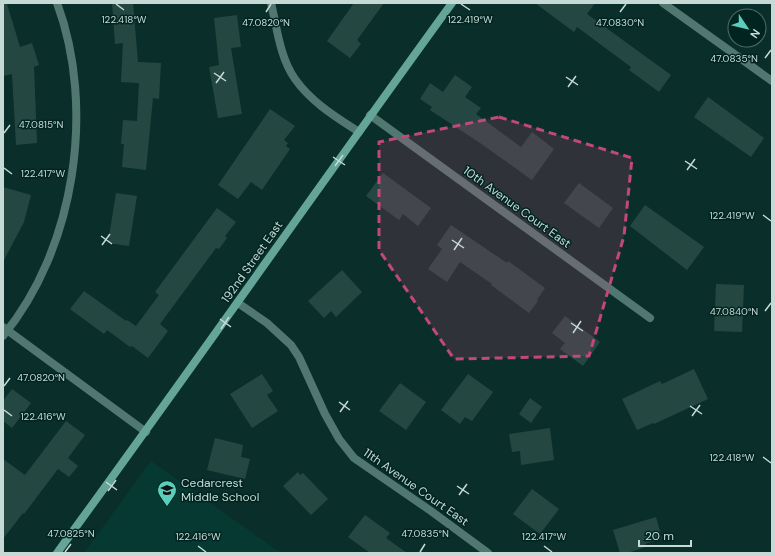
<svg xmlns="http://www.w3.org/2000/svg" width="775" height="556" viewBox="0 0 775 556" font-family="'DM Sans',sans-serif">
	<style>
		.built { fill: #063932 }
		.building { fill: #244741 }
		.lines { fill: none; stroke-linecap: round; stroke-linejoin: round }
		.street { stroke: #517870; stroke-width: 8 }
		.secondary { stroke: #65a599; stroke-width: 8 }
		.marked { fill: #c3487a; fill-opacity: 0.2; stroke: #c3487a; stroke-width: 3; stroke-dasharray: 8 5; stroke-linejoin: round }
		.ticks { fill: none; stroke: #c6d9d5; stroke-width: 1.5 }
		.labels { text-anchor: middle; stroke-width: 3; stroke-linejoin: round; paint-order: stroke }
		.street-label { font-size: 12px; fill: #c6d9d5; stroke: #002520 }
		.poi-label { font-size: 12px; fill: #c6d9d5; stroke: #002520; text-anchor: start }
		.ticks-label { font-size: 10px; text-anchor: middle; fill: #c6d9d5; stroke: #002520; stroke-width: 3; stroke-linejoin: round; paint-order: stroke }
	</style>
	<rect width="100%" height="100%" fill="#0a2f2a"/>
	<!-- built -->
	<path class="built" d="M 151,461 L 281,553 L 84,553 Z"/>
	<!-- building -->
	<g class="building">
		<path d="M 112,3 L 133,3 L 138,62 L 161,63 L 159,99 L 153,98 L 146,170 L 122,167 L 124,144 L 121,144 L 123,120 L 137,121 L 139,83 L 121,82 L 123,43 L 115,44 Z"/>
		<path d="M 354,3 L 384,3 L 357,40 L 361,44 L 350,58 L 327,41 Z"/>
		<path d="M 535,3 L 595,3 L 587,14 L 671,75 L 659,92 L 629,70 L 631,67 L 577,27 L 574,32 Z"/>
		<path d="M 3,4 L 7,4 L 20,47 L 32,43 L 39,65 L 34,67 L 37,143 L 16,145 L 12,74 L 3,76 Z"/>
		<path d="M 237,15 L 241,47 L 231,48 L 242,114 L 218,118 L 209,67 L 219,65 L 214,18 Z"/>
		<path d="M 455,75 L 472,87 L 465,97 L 481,108 L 476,114 L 521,147 L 532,132 L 554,149 L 532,180 L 480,143 L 430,110 L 432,107 L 420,99 L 430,83 L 443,92 Z"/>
		<path d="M 708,97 L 764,138 L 751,157 L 694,117 Z"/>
		<path d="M 270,109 L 295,126 L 284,140 L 288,143 L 286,146 L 290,149 L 262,190 L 251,182 L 238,199 L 218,185 Z"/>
		<path d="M 383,173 L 431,208 L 418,226 L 403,214 L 399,220 L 366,196 Z"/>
		<path d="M 579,183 L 613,208 L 599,228 L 564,203 Z"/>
		<path d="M 3,187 L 31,195 L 24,222 L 3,262 Z"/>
		<path d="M 116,193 L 137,196 L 129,246 L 108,243 Z"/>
		<path d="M 645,205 L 704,247 L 687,270 L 630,226 Z"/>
		<path d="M 217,208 L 236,222 L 225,236 L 227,238 L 219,249 L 216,248 L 160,324 L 168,331 L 148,358 L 132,346 L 130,347 L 107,330 L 104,334 L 70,309 L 84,291 L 126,321 L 127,320 L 136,326 L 159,295 L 155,292 Z"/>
		<path d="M 451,225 L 507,263 L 508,261 L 545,288 L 537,300 L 538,301 L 529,313 L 491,285 L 492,284 L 460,262 L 447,282 L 428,269 L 442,249 L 437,245 Z"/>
		<path d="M 342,270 L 362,292 L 336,317 L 331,311 L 324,318 L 308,301 Z"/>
		<path d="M 716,284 L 744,285 L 742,332 L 714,331 Z"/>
		<path d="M 565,316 L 600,342 L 583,366 L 560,349 L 565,343 L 552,333 Z"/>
		<path d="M 694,369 L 708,399 L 654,424 L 653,423 L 637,430 L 622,399 L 660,381 L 662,384 Z"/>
		<path d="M 262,374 L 273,391 L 267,395 L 278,411 L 252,428 L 230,394 Z"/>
		<path d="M 468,374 L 493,392 L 472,421 L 465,417 L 460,424 L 441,410 Z"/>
		<path d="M 400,383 L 426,402 L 406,430 L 379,411 Z"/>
		<path d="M 12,389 L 31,403 L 12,428 L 3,421 L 3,401 Z"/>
		<path d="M 530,398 L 542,407 L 531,423 L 519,414 Z"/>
		<path d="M 66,421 L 85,435 L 68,458 L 78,466 L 69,477 L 58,469 L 24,514 L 23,513 L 3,539 L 3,459 L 25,475 Z"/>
		<path d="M 550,428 L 554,460 L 521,465 L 520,451 L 512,452 L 509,434 Z"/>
		<path d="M 215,438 L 243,445 L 241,457 L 250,459 L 245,479 L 207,470 Z"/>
		<path d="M 298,472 L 300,475 L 303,473 L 328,499 L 311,515 L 283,486 Z"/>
		<path d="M 532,489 L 559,509 L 540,534 L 513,514 Z"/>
		<path d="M 365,515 L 390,533 L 386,538 L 407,553 L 370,553 L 348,537 Z"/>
		<path d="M 656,517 L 662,539 L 645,544 L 646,547 L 627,553 L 620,553 L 613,530 Z"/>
	</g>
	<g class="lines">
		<!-- street -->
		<g class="street">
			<path d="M 271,3 C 277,28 280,58 295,79 C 311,102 336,117 359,132"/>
			<path d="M 663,3 L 772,81"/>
			<path d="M 370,115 L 650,318"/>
			<path d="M 238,303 L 267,323 L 291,345 L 299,357 L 325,414 L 339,439 L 354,458 L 431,511 L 488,553"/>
			<path d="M 3,327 L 146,432"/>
			<path d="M 3,336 C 75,249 96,108 57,3"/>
		</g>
		<!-- secondary -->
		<path class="secondary" d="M 57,553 C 190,371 319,186 452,3"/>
	</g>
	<!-- marked area -->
	<path class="marked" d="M 499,117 L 632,158 L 624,236 L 589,356 L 454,359 L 379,250 L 379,142 Z"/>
	<!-- ticks -->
	<path class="ticks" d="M 116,4 L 124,10M 461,4 L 470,10M 266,12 L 271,4M 620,12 L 626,4M 765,58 L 771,50M 214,73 L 226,81M 566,77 L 578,85M 216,83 L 224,72M 568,87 L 576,76M 4,133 L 10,125M 333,157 L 345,165M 685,161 L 697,169M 335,166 L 343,155M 4,168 L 12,174M 687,170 L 695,159M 763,215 L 771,221M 101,236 L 112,244M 452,240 L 464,248M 102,245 L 110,234M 454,250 L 462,238M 765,311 L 771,303M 220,319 L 231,327M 571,323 L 583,331M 221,329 L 229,317M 573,333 L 581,321M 4,386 L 10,378M 339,402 L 350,410M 690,406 L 702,414M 4,410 L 12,416M 340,412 L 348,401M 692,416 L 700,405M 763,457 L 771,463M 106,482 L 117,490M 457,486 L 469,494M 108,491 L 116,480M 459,495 L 467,484M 198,546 L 206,552M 544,546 L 552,552M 65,552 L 71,544M 420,552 L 425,544"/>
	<!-- icons -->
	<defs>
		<symbol id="school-pin" viewBox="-11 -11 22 30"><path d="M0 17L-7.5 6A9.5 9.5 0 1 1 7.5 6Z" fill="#5bcebb" stroke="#002520"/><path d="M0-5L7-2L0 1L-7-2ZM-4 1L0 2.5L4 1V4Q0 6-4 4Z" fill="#111"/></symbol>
	</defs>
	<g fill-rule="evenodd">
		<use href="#school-pin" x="156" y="479" width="22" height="30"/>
	</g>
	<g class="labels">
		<!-- street labels -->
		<g class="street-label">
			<text transform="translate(517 207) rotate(36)" y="4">10th Avenue Court East</text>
			<text transform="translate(252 262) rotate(-55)" y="4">192nd Street East</text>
			<text transform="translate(416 487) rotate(35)" y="4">11th Avenue Court East</text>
		</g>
		<!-- poi labels -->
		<g class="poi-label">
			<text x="181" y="487">Cedarcrest<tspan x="181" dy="14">Middle School</tspan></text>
		</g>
	</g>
	<g class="ticks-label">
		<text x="124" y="23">122.418°W</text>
		<text x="470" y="23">122.419°W</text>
		<text x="266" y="26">47.0820°N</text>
		<text x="620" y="26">47.0830°N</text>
		<text x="734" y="62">47.0835°N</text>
		<text x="41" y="128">47.0815°N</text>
		<text x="43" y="177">122.417°W</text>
		<text x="732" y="219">122.419°W</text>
		<text x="734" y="315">47.0840°N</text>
		<text x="41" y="381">47.0820°N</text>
		<text x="43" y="420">122.416°W</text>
		<text x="732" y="461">122.418°W</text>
		<text x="71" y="537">47.0825°N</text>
		<text x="425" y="537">47.0835°N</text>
		<text x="198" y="540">122.416°W</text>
		<text x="544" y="540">122.417°W</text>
	</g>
	<!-- border -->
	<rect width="775" height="556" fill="none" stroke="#c6d9d5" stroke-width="8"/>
	<!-- north arrow -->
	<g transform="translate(747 28) rotate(125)"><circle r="19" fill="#002520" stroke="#4f6d68"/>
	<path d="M0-3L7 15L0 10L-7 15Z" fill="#5bcebb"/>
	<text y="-6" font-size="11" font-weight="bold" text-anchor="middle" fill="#c6d9d5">N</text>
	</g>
	<!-- scale -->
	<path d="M639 540v6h52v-6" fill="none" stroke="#c6d9d5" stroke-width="2"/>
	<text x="645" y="540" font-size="12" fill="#c6d9d5" stroke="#002520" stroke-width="3" paint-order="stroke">20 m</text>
</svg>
